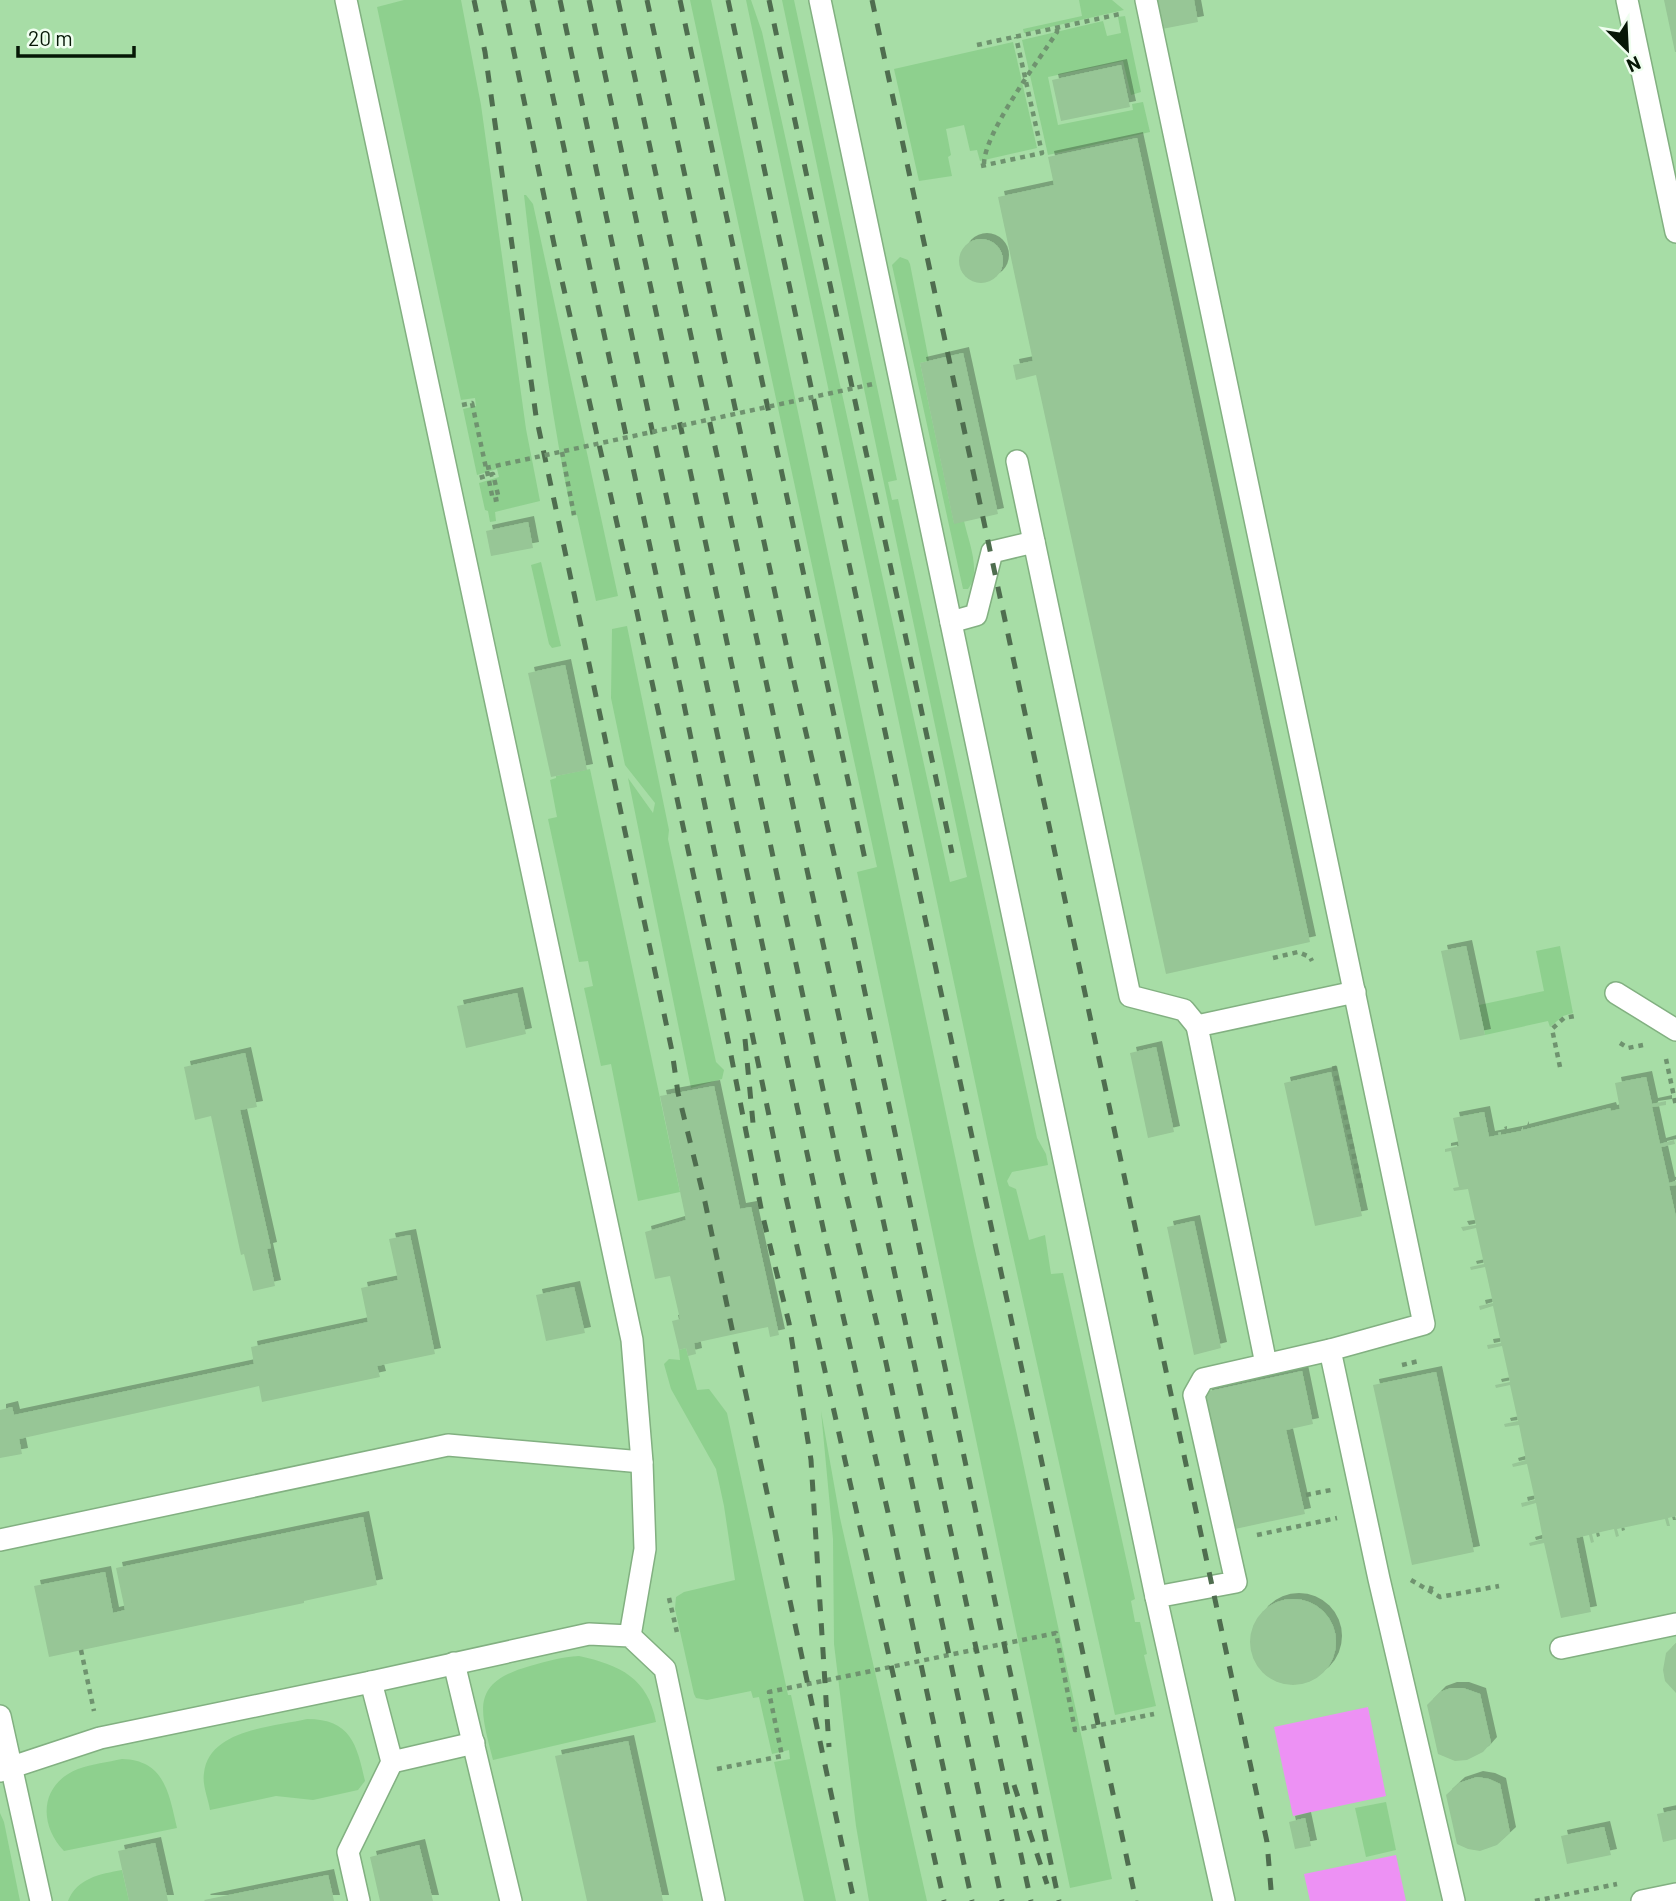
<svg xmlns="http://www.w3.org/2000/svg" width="1676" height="1901" viewBox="0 0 1676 1901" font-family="Barlow,sans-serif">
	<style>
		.built { fill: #a7dda6 }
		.green { fill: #8ed08e }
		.water { fill: #ed91f4 }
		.building { fill: #97c696; filter: url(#shadow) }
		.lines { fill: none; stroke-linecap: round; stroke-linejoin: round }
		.lane-casing { stroke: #82b081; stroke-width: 24 }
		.path { stroke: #6f936f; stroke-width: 4.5; stroke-dasharray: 5 5; stroke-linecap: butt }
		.lane { stroke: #fff; stroke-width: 21 }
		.rail { stroke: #4f6d4f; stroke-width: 5; stroke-dasharray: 12 12; stroke-linecap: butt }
		.path-bridge { stroke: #6f936f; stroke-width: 4.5; stroke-dasharray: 5 5; stroke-linecap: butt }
	</style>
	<defs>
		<filter id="shadow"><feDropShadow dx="6" dy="-6" stdDeviation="0" flood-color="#0004"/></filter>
	</defs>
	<rect width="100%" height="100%" fill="#b7e7b6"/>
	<!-- built -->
	<rect class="built" x="0" y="0" width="1676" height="1901"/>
	<!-- green -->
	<g class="green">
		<path d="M 404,0 L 461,0 L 481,105 L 526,429 L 540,501 L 495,512 L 496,521 L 490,522 L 488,511 L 485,510 L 479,483 L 499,477 L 497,469 L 477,475 L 463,409 L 476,406 L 475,398 L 461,400 L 377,7 Z"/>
		<path d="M 690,0 L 711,0 L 974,1246 L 1016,1430 L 1112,1879 L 1070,1888 L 857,872 L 877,867 Z"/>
		<path d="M 746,0 L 751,0 L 762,32 L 950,882 L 967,877 L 782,0 L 794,0 L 897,480 L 888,482 L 892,500 L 898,499 L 1037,1138 L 1046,1154 L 1048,1165 L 1012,1172 L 1007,1181 L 1009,1186 L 1016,1189 L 1029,1240 L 1045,1235 L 1051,1274 L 1063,1273 L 1135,1599 L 1131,1601 L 1135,1622 L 1140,1622 L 1147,1654 L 1144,1655 L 1156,1706 L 1115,1715 L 988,1143 Z"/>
		<path d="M 1079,0 L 1112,0 L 1124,10 L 1024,33 L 1023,29 L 1082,16 Z"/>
		<path d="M 1125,16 L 1141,92 L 1131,95 L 1123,61 L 1048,77 L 1058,125 L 1133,110 L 1132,104 L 1143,102 L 1150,132 L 1048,155 L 1022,40 L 1103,21 L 1107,36 L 1121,33 L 1118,17 Z"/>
		<path d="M 1013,42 L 1037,148 L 980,161 L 977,150 L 970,151 L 964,125 L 946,129 L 951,155 L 948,157 L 952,176 L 919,181 L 894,69 Z"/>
		<path d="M 524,195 L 526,195 L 533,204 L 618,596 L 596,601 L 577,515 L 572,516 C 550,409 536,302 524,195 Z"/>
		<path d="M 900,257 L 908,260 L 910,264 L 929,361 L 920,363 L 954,523 L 964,521 C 968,540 982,572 968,589 L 963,589 L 892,265 Z"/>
		<path d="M 541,562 L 561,646 L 552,648 L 549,644 L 531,565 Z"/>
		<path d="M 627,626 L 669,830 L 668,839 L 716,1062 L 724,1070 L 722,1079 L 691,1088 L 628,778 L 653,813 L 655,803 L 625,765 L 611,698 L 612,629 Z"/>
		<path d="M 590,769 L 680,1192 L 638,1201 L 611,1064 L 601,1066 L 584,988 L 593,986 L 588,961 L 579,962 L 548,819 L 557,817 L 550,780 L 556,778 L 556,776 Z"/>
		<path d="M 1560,946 L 1573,1013 L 1563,1016 L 1550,1027 L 1548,1021 L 1485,1035 L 1479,1005 L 1544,991 L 1536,951 Z"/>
		<path d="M 686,1348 L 697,1390 L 709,1389 L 727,1413 L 788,1695 L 791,1695 L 836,1901 L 804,1901 L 774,1762 L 790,1759 L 789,1750 L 772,1754 L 759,1697 L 753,1698 L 751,1691 L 707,1700 L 696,1698 L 694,1694 L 675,1609 L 676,1597 L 684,1592 L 735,1580 L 724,1506 L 716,1469 L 671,1389 L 664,1364 L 669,1359 L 680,1360 L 679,1350 Z"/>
		<path d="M 821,1411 L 840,1518 L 927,1901 L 869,1901 L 856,1826 L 834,1644 L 833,1539 Z"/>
		<path d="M 579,1656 C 620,1665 648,1678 656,1722 L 493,1760 C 480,1709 470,1683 530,1666 C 547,1661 562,1657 579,1656 Z"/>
		<path d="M 307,1719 C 351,1719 357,1745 365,1781 L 358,1790 L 313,1800 L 276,1796 L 210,1810 C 208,1798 202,1785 204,1773 C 209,1729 273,1727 307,1719 Z"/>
		<path d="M 122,1759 C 165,1760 169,1794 177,1828 L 64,1851 C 38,1824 40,1784 78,1769 C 92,1764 108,1762 122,1759 Z"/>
		<path d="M 1386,1802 L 1396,1850 L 1366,1857 L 1355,1808 Z"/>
		<path d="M 0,1813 L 4,1822 L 20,1901 L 0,1901 Z"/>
		<path d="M 122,1870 L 129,1901 L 68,1901 C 77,1878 100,1874 122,1870 Z"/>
	</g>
	<!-- water -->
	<g class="water">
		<path d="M 1368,1707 L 1386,1796 L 1293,1816 L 1274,1727 Z"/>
		<path d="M 1396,1855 L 1406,1901 L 1310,1901 L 1304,1874 Z"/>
	</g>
	<!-- building -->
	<g class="building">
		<path d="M 1156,0 L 1194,0 L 1198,22 L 1162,29 Z"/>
		<path d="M 1664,0 L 1676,0 L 1676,52 L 1675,52 Z"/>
		<path d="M 1121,65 L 1130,107 L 1061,121 L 1052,80 Z"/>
		<path d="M 1137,138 L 1310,942 L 1166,974 L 1036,375 L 1016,380 L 1013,365 L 1033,361 L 998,197 L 1054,185 L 1048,157 Z"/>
		<circle cx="981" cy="261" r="22"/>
		<path d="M 963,353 L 998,514 L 954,524 L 920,363 Z"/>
		<path d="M 528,522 L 533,548 L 491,556 L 486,531 Z"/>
		<path d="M 565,665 L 587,770 L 551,777 L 528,673 Z"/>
		<path d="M 1466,946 L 1485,1035 L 1460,1040 L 1441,951 Z"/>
		<path d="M 517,993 L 526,1034 L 466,1048 L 457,1006 Z"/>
		<path d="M 1156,1047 L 1174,1132 L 1148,1138 L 1130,1053 Z"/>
		<path d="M 245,1053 L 257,1107 L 240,1110 L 271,1248 L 267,1249 L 275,1286 L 253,1291 L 244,1254 L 241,1255 L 211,1116 L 195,1120 L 184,1067 Z"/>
		<path d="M 1331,1072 L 1362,1216 L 1315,1226 L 1284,1083 Z"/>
		<path d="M 1646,1077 L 1652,1104 L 1666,1101 L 1666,1105 L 1652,1107 L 1660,1144 L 1674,1140 L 1675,1144 L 1661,1147 L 1669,1183 L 1676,1181 L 1676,1185 L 1669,1186 L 1676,1217 L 1676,1516 L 1668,1518 L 1670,1526 L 1667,1526 L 1665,1519 L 1617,1529 L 1619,1536 L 1616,1537 L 1614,1529 L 1592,1534 L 1594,1542 L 1591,1543 L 1589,1535 L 1576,1538 L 1591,1612 L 1561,1618 L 1544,1543 L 1530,1546 L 1529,1543 L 1543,1539 L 1536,1503 L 1522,1507 L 1521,1503 L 1535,1500 L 1527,1464 L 1513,1467 L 1512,1464 L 1526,1460 L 1519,1425 L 1505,1427 L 1504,1424 L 1518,1421 L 1510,1385 L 1496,1388 L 1495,1385 L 1510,1382 L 1502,1346 L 1488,1349 L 1487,1345 L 1501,1343 L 1493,1306 L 1480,1310 L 1479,1306 L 1493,1303 L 1485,1267 L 1471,1270 L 1470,1267 L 1484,1264 L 1476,1228 L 1463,1231 L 1461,1227 L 1476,1225 L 1468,1189 L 1454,1191 L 1453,1188 L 1459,1187 L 1451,1151 L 1445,1152 L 1445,1149 L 1459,1146 L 1453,1118 L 1484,1112 L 1489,1137 L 1499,1135 L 1498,1133 L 1501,1132 L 1501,1135 L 1521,1131 L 1523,1127 L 1523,1130 L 1610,1108 L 1611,1111 L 1620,1109 L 1615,1083 Z"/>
		<path d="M 714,1086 L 740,1209 L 751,1207 L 779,1335 L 770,1337 L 768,1327 L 694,1343 L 696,1354 L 688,1356 L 686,1348 L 679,1350 L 672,1321 L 680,1319 L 670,1276 L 655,1279 L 645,1232 L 686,1220 L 660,1096 Z"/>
		<path d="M 1194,1221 L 1221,1348 L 1194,1355 L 1167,1227 Z"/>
		<path d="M 410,1235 L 435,1354 L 377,1366 L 380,1377 L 262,1402 L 259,1386 L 19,1439 L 22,1454 L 0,1458 L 0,1410 L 12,1407 L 14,1415 L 254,1364 L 251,1347 L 368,1322 L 361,1288 L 398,1280 L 389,1239 Z"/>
		<path d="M 574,1287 L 585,1333 L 546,1341 L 536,1295 Z"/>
		<path d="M 1302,1371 L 1313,1424 L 1286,1430 L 1305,1514 L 1235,1529 L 1205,1392 Z"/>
		<path d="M 1436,1372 L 1474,1552 L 1412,1565 L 1373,1385 Z"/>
		<path d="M 363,1517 L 377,1585 L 304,1601 L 304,1603 L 49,1657 L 34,1586 L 105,1572 L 113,1613 L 125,1610 L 116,1568 Z"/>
		<circle cx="1293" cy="1642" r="43"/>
		<path d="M 1676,1643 L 1676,1693 L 1665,1681 L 1663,1670 L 1666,1653 Z"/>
		<path d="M 1451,1688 L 1463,1688 L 1480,1694 L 1491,1743 L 1483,1752 L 1467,1760 L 1455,1761 L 1438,1754 L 1427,1705 L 1440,1692 Z"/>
		<path d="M 628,1741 L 663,1901 L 587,1901 L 555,1756 Z"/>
		<path d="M 1477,1777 L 1489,1779 L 1500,1784 L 1510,1833 L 1497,1845 L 1480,1851 L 1468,1849 L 1457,1844 L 1446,1795 L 1459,1783 Z"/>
		<path d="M 1676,1810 L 1676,1839 L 1663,1842 L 1657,1814 Z"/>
		<path d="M 1305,1818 L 1311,1846 L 1295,1849 L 1289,1822 Z"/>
		<path d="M 1604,1827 L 1611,1855 L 1567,1864 L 1561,1836 Z"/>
		<path d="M 155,1843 L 168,1901 L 129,1901 L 118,1851 Z"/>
		<path d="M 419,1845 L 433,1901 L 380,1901 L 370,1857 Z"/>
		<path d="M 328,1875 L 334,1901 L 205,1901 L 204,1900 Z"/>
	</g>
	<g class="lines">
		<defs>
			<g id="lane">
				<path d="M 346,0 L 632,1340 L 642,1462 L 645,1549 L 630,1636"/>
				<path d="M 820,0 L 1156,1597"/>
				<path d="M 1146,0 L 1424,1324 L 1330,1350 L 1379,1579 L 1454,1901"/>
				<path d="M 1627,0 L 1676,232"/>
				<path d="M 1017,461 L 1130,996 L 1184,1010 L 1197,1026"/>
				<path d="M 951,622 L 976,615 L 992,552 L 1034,542"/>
				<path d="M 1616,993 L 1676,1030"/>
				<path d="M 1266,1364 L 1197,1026 L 1355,992"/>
				<path d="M 0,1540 L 448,1445 L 642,1462"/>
				<path d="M 1561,1648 L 1676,1624"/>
				<path d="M 454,1663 L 511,1901"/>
				<path d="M 0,1716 L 41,1901"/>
				<path d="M 392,1762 L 474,1743"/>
				<path d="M 0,1771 L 100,1738 L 371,1682 L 589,1634 L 630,1636 L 665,1669 L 714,1901"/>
				<path d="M 359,1901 L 348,1852 L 392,1762 L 371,1682"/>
				<path d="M 1224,1901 L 1156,1597 L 1236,1582 L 1194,1395 L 1203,1379 L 1330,1350"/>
				<path d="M 1642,1901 L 1676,1894"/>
			</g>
		</defs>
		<!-- lane casing -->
		<use href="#lane" class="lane-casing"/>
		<!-- path -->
		<g class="path">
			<path d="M 977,45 L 1120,14"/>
			<path d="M 984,164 C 984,133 1039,60 1057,32 L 1057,28"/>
			<path d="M 981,166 L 1042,153 L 1016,37"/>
			<path d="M 462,405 L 472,403 L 486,468 L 487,471 L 493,500 L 499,499 L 493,474 L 479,478"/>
			<path d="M 562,452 L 574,515"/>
			<path d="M 1273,958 L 1298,952 L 1310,957 L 1312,961"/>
			<path d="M 1620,1043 L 1628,1048 L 1643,1045"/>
			<path d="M 1666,1059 L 1676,1106"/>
			<path d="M 1334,1066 L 1361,1188"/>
			<path d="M 1560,1067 L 1552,1029 L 1564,1018 L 1575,1016"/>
			<path d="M 1402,1365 L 1419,1361"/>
			<path d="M 1306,1495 L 1331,1490"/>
			<path d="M 1257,1535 L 1337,1518"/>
			<path d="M 1411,1580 L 1440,1597 L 1499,1586"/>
			<path d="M 1430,1591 L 1433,1583"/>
			<path d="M 669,1598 L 678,1637"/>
			<path d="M 81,1650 L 94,1711"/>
			<path d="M 717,1769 L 782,1756 L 769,1692 L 1056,1633 L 1075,1730 L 1154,1714"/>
			<path d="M 1535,1901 L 1617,1884"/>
		</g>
		<!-- lane -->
		<use href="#lane" class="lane"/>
		<!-- rail -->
		<g class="rail">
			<path d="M 474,0 L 485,52 L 536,416 L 672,1051 L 678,1093 L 705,1202 L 854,1901"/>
			<path d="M 503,0 L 558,263 L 635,603 L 718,989 L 762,1213 L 789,1323 L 811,1460 L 829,1747"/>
			<path d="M 532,0 L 682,695 L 785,1193 L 944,1901"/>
			<path d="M 560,0 L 825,1237 L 892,1530 L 972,1901"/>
			<path d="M 589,0 L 839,1164 L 885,1358 L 1002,1901"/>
			<path d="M 618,0 L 1031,1901"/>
			<path d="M 647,0 L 794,681 L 852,932 L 1059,1901"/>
			<path d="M 680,0 L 866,864"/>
			<path d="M 728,0 L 1136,1901"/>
			<path d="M 769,0 L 952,853"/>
			<path d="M 872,0 L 1267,1842 L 1272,1901"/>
			<path d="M 745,1039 L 753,1123"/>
			<path d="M 1014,1785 L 1047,1884"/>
		</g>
		<!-- path-bridge -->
		<path class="path-bridge" d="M 486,468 L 873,384"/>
	</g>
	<!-- north arrow -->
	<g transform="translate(1627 49) rotate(156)" stroke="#effeef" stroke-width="5" paint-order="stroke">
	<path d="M0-5L12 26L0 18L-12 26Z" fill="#061706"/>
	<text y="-10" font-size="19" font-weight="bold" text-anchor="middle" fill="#061706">N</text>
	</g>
	<!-- scale -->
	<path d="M18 46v10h116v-10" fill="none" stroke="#061706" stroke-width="3.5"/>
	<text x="28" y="46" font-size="21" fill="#061706" stroke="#effeef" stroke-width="5" paint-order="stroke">20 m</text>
</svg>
